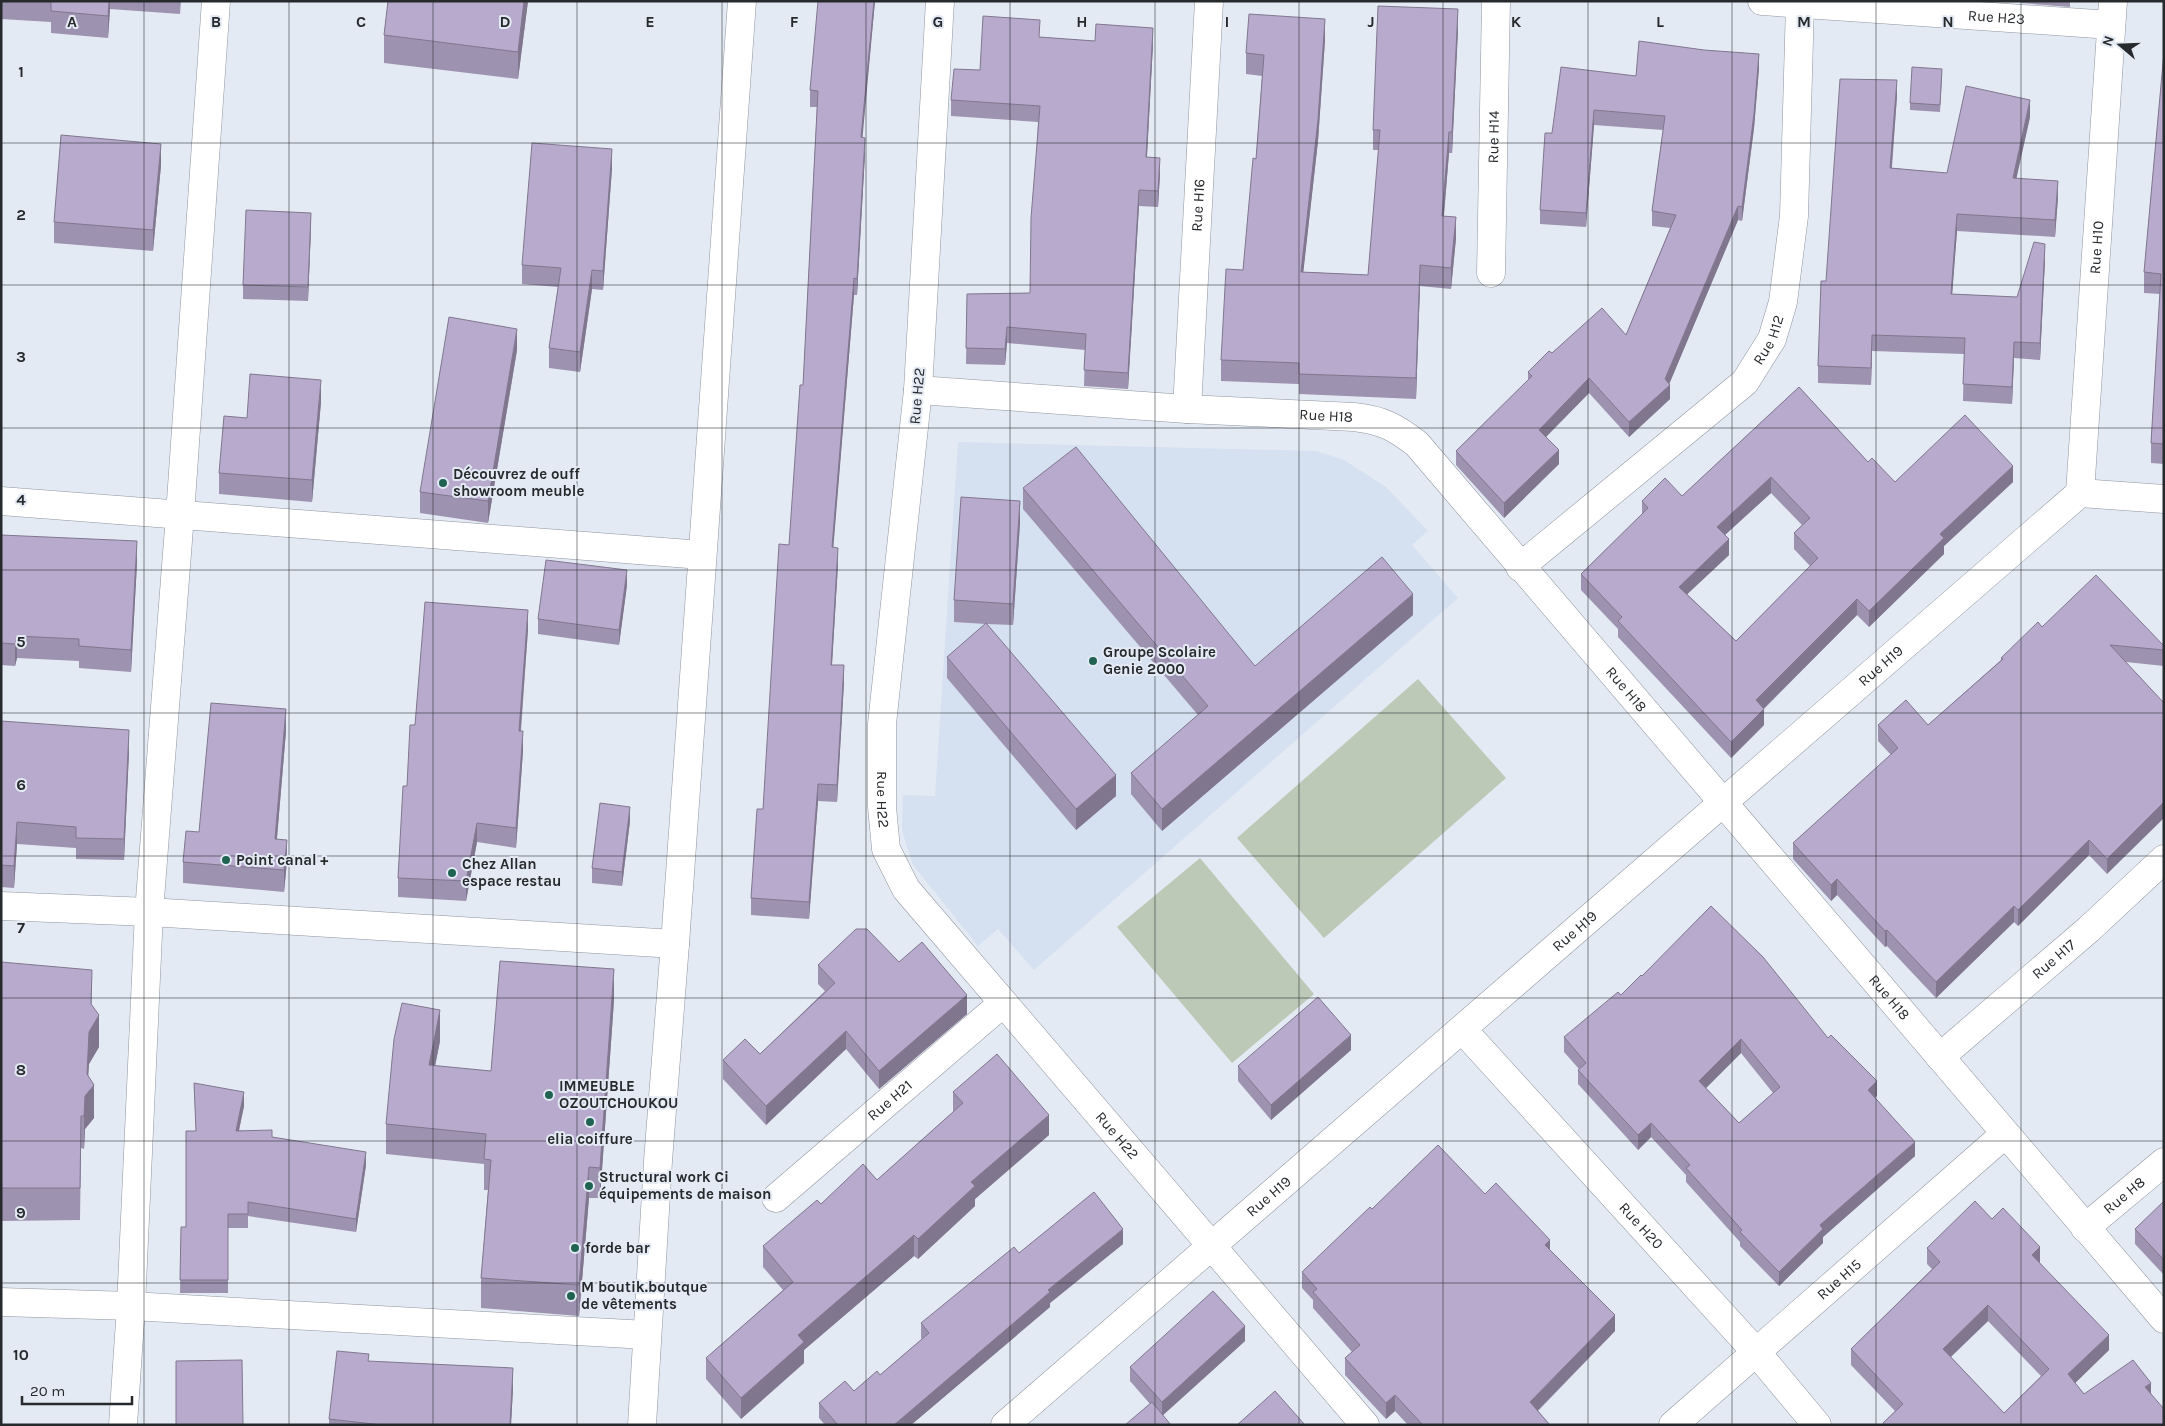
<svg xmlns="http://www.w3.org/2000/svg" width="2165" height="1426" viewBox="0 0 2165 1426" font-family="Karla,sans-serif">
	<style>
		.built { fill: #d5e0f0 }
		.green { fill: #bbc9b6 }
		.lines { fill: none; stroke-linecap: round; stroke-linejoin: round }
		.minor-casing { stroke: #8f959d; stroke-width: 29 }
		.minor { stroke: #fff; stroke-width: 28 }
		.wall { fill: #9d92af; fill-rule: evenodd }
		.shaded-wall { fill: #80778f }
		.building { fill: #b7aacc; stroke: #80778f; fill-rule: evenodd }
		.grid { fill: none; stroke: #272a2d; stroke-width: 1; stroke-opacity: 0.55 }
		.poi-dot { fill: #216352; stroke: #e4eaf4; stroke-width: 2 }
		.labels { text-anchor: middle; stroke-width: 4; stroke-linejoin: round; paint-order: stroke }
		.street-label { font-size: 15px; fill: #272a2d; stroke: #e4eaf4 }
		.poi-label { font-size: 15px; font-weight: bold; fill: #272a2d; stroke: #e4eaf4; text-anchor: start }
		.grid-label { font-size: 16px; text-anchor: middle; font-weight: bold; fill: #272a2d; stroke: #e4eaf4; stroke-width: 4; stroke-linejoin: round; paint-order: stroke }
	</style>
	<rect width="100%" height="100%" fill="#e4eaf4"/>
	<!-- built -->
	<path class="built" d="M 958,442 L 1316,451 L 1344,460 L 1386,487 L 1428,531 L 1412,545 L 1458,598 L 1034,970 L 998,929 L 978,946 L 913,865 L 902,831 L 903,795 L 935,796 Z"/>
	<!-- green -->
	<g class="green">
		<path d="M 1418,679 L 1506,778 L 1324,938 L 1237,838 Z"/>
		<path d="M 1200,858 L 1314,994 L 1232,1063 L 1117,927 Z"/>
	</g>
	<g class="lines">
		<defs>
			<g id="minor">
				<path id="s1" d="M 940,1 L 918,390 L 882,724 L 882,807 L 886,849 L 906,889 L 1365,1425"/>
				<path id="s2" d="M 1762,1 L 2111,25"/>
				<path id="s3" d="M 1491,273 L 1496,1"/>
				<path id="s4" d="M 918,390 L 1187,409 L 1354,417 C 1382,420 1395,427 1417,444 L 2164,1319"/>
				<path id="s5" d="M 1187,409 L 1209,1"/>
				<path id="s6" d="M 2080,493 L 2113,1"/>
				<path d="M 1,501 L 702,555"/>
				<path id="s7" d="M 1520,567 L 1745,382 L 1772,339 L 1783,302 L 1794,216 L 1800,4"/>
				<path d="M 1,906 L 149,912 L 675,944"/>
				<path id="s8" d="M 1462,1029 L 1757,1353 L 1817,1425"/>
				<path id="s9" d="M 1940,1057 L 2089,929 L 2164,859"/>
				<path id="s10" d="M 776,1198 L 1003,1003"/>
				<path id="s11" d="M 2085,1228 L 2164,1162"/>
				<path d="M 1,1302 L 131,1306 L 647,1335"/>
				<path d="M 123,1425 L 131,1306 L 149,912 L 180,515 L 216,1"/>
				<path d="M 642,1425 L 658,1161 L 675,944 L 742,1"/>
				<path id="s12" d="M 1005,1425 L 2080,493 L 2164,499"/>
				<path id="s13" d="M 1673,1425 L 2005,1134"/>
			</g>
		</defs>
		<!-- minor casing -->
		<use href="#minor" class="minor-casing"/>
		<!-- minor -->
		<use href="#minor" class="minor"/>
	</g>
	<!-- wall -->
	<g class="wall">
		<path d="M 1,1 L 181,1 L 180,14 L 110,9 L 108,38 L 51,33 L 51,22 L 1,19 Z"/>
		<path d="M 388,1 L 528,1 L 518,79 L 384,63 L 384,35 Z"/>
		<path d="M 875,1 L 862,137 L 865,154 L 857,295 L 854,295 L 833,547 L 838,564 L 832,665 L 844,682 L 837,802 L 818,801 L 809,919 L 751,915 L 751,898 L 763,809 L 789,545 L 803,385 L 817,107 L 810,107 L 810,90 Z"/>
		<path d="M 2021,1 L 2070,1 L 2070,7 L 2021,3 Z"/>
		<path d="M 1458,30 L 1452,153 L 1449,153 L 1444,216 L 1456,238 L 1451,289 L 1420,286 L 1416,399 L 1299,394 L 1299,384 L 1221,381 L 1221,360 L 1243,270 L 1256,159 L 1262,76 L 1246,74 L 1246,53 L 1325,40 L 1318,141 L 1303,272 L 1368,275 L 1379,150 L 1373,150 L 1373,130 Z"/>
		<path d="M 1040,37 L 1095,41 L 1153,44 L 1147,157 L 1160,174 L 1158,207 L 1139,206 L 1128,389 L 1084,386 L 1085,350 L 1007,343 L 1005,365 L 966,364 L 967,294 L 1030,293 L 1038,122 L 951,116 L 951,100 L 980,70 Z"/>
		<path d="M 2164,52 L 2164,464 L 2151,463 L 2151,443 L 2160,294 L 2144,293 L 2144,272 Z"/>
		<path d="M 1759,68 L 1754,128 L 1742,221 L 1738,220 L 1669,384 L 1670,399 L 1629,437 L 1589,393 L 1546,437 L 1559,464 L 1504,518 L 1456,465 L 1456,451 L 1528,380 L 1528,372 L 1552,353 L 1626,335 L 1670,228 L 1652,226 L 1652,211 L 1663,130 L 1594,125 L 1586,227 L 1540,224 L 1540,210 L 1552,133 L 1636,76 Z"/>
		<path d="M 1942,77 L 1940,112 L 1910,110 L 1910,103 Z"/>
		<path d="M 1897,96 L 1892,168 L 1947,173 L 2030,117 L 2016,178 L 2058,197 L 2055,237 L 1957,231 L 1952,294 L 2017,297 L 2045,260 L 2040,360 L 2014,358 L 2012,404 L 1963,401 L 1964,354 L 1872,351 L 1871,385 L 1818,383 L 1818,366 L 1826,281 Z"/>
		<path d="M 161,165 L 153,251 L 54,243 L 54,222 Z"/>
		<path d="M 612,168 L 603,290 L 592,289 L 580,372 L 549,368 L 549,348 L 558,287 L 522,284 L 522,265 Z"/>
		<path d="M 311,227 L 308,301 L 243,299 L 243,285 Z"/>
		<path d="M 517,350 L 488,523 L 420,513 L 420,492 Z"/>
		<path d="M 1799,387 L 1868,462 L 1895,482 L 2013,482 L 1944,546 L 1944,554 L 1869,627 L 1857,615 L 1764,709 L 1764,725 L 1731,758 L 1618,637 L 1618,629 L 1581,590 L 1581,574 L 1642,514 L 1642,501 L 1682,496 ZM 1771,493 L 1802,525 L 1794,533 L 1794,549 L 1810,566 L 1736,641 L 1687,594 L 1729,555 L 1725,535 Z"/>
		<path d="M 321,402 L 312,502 L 219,494 L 219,473 Z"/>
		<path d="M 1023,488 L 1255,666 L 1413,615 L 1162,831 L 1131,794 L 1131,773 L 1198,715 L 1023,509 Z"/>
		<path d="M 1020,523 L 1013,625 L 987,624 L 1116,796 L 1076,830 L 947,678 L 947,657 L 986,624 L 954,622 L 954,600 Z"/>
		<path d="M 1,535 L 137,563 L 131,672 L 79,668 L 79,661 L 17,658 L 15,666 L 1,665 Z"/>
		<path d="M 627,585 L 619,645 L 538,634 L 538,619 Z"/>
		<path d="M 2042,627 L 2164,646 L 2164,666 L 2126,662 L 2107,874 L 2089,855 L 2018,926 L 2014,922 L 1936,998 L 1887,946 L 1885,947 L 1837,895 L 1831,901 L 1793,859 L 1793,843 L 1891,755 L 1878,741 L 1878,725 L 1928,725 L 2001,660 L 2001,658 Z"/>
		<path d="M 528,629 L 521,731 L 523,751 L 516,848 L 477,842 L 466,901 L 398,897 L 398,878 L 407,786 L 415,725 Z"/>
		<path d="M 1,721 L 129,752 L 124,860 L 76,859 L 76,848 L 17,844 L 14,888 L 1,887 Z"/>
		<path d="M 286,731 L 277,839 L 287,861 L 284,892 L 183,883 L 183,862 L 199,832 Z"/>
		<path d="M 630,821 L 622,886 L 592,883 L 592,868 Z"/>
		<path d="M 1,962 L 99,1047 L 89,1064 L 88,1076 L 94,1118 L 85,1129 L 84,1149 L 81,1148 L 80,1220 L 1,1221 Z"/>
		<path d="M 899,962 L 967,1014 L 879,1089 L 846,1049 L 766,1125 L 723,1079 L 723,1060 L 760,1054 L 825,991 L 818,984 L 818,965 Z"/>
		<path d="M 1642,976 L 1828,1038 L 1877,1096 L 1875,1097 L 1915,1156 L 1823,1237 L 1823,1243 L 1779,1286 L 1740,1246 L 1740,1242 L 1686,1182 L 1686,1175 L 1651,1137 L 1638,1150 L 1578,1084 L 1578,1070 L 1579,1069 L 1564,1052 L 1564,1037 L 1621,995 ZM 1741,1053 L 1773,1093 L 1739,1123 L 1706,1088 Z"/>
		<path d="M 614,1000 L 600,1198 L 589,1198 L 579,1316 L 481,1308 L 481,1278 L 488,1190 L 484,1190 L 484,1164 L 386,1154 L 386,1124 L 440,1041 L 435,1066 L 491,1071 Z"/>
		<path d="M 1351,1050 L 1271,1120 L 1238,1081 L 1238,1066 Z"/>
		<path d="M 194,1083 L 244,1106 L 239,1130 L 272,1137 L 366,1165 L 356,1232 L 248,1216 L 248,1228 L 228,1228 L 228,1293 L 180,1293 L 181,1227 L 186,1227 L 196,1131 Z"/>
		<path d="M 953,1092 L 1049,1135 L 975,1199 L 975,1206 L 918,1259 L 914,1256 L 804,1350 L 804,1363 L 741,1419 L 706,1379 L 706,1358 L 783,1290 L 763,1267 L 763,1246 L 821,1204 L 877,1180 L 953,1112 Z"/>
		<path d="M 1485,1194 L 1550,1250 L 1615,1331 L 1538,1411 L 1550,1425 L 1408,1425 L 1395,1411 L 1386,1419 L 1345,1375 L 1345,1358 L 1352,1352 L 1313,1308 L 1313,1300 L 1302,1288 L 1302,1272 L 1372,1209 Z"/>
		<path d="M 2164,1203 L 2164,1275 L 2135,1244 L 2135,1229 Z"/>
		<path d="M 1992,1219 L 2040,1263 L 2109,1350 L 2075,1383 L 2084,1394 L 2151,1393 L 2164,1425 L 1883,1425 L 1883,1423 L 1895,1411 L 1851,1365 L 1851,1349 L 1932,1269 L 1927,1264 L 1927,1248 ZM 1988,1321 L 2041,1376 L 2004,1413 L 1951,1357 Z"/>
		<path d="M 1123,1244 L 1050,1303 L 1050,1307 L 911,1425 L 825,1425 L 819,1418 L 819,1403 L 854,1391 L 880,1375 L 922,1339 L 921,1338 L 921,1323 L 1019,1253 Z"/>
		<path d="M 1245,1341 L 1163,1415 L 1150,1404 L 1130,1381 L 1130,1367 Z"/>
		<path d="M 513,1388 L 511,1425 L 329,1425 L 329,1419 Z"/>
	</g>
	<!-- shaded-wall -->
	<g class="shaded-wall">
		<path d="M 109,1 L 110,1 L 110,9 L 108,38 L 108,16 Z"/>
		<path d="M 524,1 L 528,1 L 518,79 L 518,52 Z"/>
		<path d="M 874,1 L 875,1 L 861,154 L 861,137 Z"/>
		<path d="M 1458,9 L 1458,30 L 1452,153 L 1452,132 Z"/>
		<path d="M 1325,19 L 1325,40 L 1318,141 L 1301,293 L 1301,272 Z"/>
		<path d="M 1153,28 L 1153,44 L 1146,173 L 1146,157 Z"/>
		<path d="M 1759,54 L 1759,68 L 1754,128 L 1742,221 L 1742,207 Z"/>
		<path d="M 1897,80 L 1897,96 L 1890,185 L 1890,168 Z"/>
		<path d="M 2030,100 L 2030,117 L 2013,194 L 2013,178 Z"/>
		<path d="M 1594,110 L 1594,125 L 1586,227 L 1586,213 Z"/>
		<path d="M 1449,132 L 1449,153 L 1442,236 L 1442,216 Z"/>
		<path d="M 865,138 L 865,154 L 857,295 L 857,279 Z"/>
		<path d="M 161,144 L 161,165 L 153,251 L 153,230 Z"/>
		<path d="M 612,149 L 612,168 L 603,290 L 603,271 Z"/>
		<path d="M 1160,158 L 1160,174 L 1158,207 L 1158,191 Z"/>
		<path d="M 2058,181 L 2058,197 L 2055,237 L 2055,220 Z"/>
		<path d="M 1139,190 L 1139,206 L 1128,389 L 1128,373 Z"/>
		<path d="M 1738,206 L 1738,220 L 1668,387 L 1670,385 L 1670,399 L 1629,437 L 1629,422 L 1665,379 Z"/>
		<path d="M 311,213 L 311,227 L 308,301 L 308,287 Z"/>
		<path d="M 1957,214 L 1957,231 L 1951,310 L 1951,294 Z"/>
		<path d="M 1456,217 L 1456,238 L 1451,289 L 1451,268 Z"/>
		<path d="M 2045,244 L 2045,260 L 2040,360 L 2040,343 Z"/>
		<path d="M 1420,265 L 1420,286 L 1416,399 L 1416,378 Z"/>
		<path d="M 592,270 L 592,289 L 580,372 L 580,352 Z"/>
		<path d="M 854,278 L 854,295 L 832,564 L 832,547 Z"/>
		<path d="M 1007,327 L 1007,343 L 1005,365 L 1005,349 Z"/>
		<path d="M 517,329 L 517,350 L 488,523 L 488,501 Z"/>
		<path d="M 1872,335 L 1872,351 L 1871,385 L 1871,368 Z"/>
		<path d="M 2014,342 L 2014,358 L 2012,404 L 2012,387 Z"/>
		<path d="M 1589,378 L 1589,393 L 1539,444 L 1539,430 Z"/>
		<path d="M 321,380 L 321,402 L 312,502 L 312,480 Z"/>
		<path d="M 1559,450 L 1559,464 L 1504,518 L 1504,503 Z"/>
		<path d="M 2013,466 L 2013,482 L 1944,546 L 1944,554 L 1869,627 L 1869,611 L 1940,534 Z"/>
		<path d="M 1771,477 L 1771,493 L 1717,542 L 1717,527 Z"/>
		<path d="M 1020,501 L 1020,523 L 1013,625 L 1013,604 Z"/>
		<path d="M 1729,539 L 1729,555 L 1679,602 L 1679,587 Z"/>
		<path d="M 137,541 L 137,563 L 131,672 L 131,650 Z"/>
		<path d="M 838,548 L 838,564 L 831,681 L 831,665 Z"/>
		<path d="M 627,570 L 627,585 L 619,645 L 619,630 Z"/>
		<path d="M 1413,594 L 1413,615 L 1162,831 L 1162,809 Z"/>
		<path d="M 1857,599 L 1857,615 L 1756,716 L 1756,700 Z"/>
		<path d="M 528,610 L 528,629 L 519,750 L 519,731 Z"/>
		<path d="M 17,636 L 17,658 L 15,666 L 15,644 Z"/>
		<path d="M 844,665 L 844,682 L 837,802 L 837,785 Z"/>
		<path d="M 286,709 L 286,731 L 275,860 L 275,839 Z"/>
		<path d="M 1764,709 L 1764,725 L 1731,758 L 1731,742 Z"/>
		<path d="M 129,730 L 129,752 L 124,860 L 124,839 Z"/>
		<path d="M 523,731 L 523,751 L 516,848 L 516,828 Z"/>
		<path d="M 1116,775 L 1116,796 L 1076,830 L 1076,809 Z"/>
		<path d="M 818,784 L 818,801 L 809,919 L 809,902 Z"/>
		<path d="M 2164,802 L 2164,818 L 2107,874 L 2107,859 Z"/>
		<path d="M 630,807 L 630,821 L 622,886 L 622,872 Z"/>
		<path d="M 17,822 L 17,844 L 14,888 L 14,866 Z"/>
		<path d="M 477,823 L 477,842 L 466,901 L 466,881 Z"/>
		<path d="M 287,840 L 287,861 L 284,892 L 284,870 Z"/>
		<path d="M 2089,840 L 2089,855 L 2018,926 L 2018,910 Z"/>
		<path d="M 1837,879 L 1837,895 L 1831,901 L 1831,885 Z"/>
		<path d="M 2014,906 L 2014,922 L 1936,998 L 1936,982 Z"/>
		<path d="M 1887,930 L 1887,946 L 1885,947 L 1885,931 Z"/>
		<path d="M 614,969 L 614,1000 L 600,1198 L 600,1168 Z"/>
		<path d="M 92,970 L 91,1028 L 99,1015 L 99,1047 L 89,1064 L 87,1094 L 94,1085 L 94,1118 L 85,1129 L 84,1149 L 84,1116 Z"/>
		<path d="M 967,995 L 967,1014 L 879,1089 L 879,1071 Z"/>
		<path d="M 440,1010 L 440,1041 L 429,1096 L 429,1065 Z"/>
		<path d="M 846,1031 L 846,1049 L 766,1125 L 766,1106 Z"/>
		<path d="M 1351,1035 L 1351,1050 L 1271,1120 L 1271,1105 Z"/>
		<path d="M 1741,1039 L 1741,1053 L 1699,1095 L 1699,1081 Z"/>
		<path d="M 1877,1081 L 1877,1096 L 1868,1104 L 1868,1090 Z"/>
		<path d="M 244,1092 L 244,1106 L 236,1144 L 236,1131 Z"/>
		<path d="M 1049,1115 L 1049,1135 L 975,1199 L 975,1206 L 918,1259 L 918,1239 L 971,1182 Z"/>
		<path d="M 1651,1123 L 1651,1137 L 1638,1150 L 1638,1135 Z"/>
		<path d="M 1915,1142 L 1915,1156 L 1823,1237 L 1823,1243 L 1779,1286 L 1779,1272 L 1820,1225 Z"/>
		<path d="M 366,1152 L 366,1165 L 356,1232 L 356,1219 Z"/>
		<path d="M 589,1167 L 589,1198 L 579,1316 L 579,1285 Z"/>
		<path d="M 1123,1229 L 1123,1244 L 1050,1303 L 1050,1307 L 911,1425 L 894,1425 L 1048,1290 Z"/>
		<path d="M 914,1235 L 914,1256 L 804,1350 L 804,1363 L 741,1419 L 741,1398 L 798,1335 Z"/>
		<path d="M 1550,1240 L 1550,1256 L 1545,1245 Z"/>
		<path d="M 2040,1247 L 2040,1263 L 2032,1271 L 2032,1255 Z"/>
		<path d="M 1988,1305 L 1988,1321 L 1943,1364 L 1943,1349 Z"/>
		<path d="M 1615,1315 L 1615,1331 L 1530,1418 L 1530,1402 Z"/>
		<path d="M 1245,1326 L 1245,1341 L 1162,1416 L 1162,1402 Z"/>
		<path d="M 2109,1335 L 2109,1350 L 2068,1390 L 2068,1374 Z"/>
		<path d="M 513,1368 L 513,1388 L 511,1425 L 510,1425 Z"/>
		<path d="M 2151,1383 L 2151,1399 L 2145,1387 Z"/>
		<path d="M 1395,1395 L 1395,1411 L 1386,1419 L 1386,1403 Z"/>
	</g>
	<!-- building -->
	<g class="building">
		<path d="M 51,1 L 109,1 L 108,16 L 51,11 Z"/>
		<path d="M 388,1 L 524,1 L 518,52 L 384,35 Z"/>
		<path d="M 818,1 L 874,1 L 861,137 L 865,138 L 857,279 L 854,278 L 832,547 L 838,548 L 831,665 L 844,665 L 837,785 L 818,784 L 809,902 L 751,898 L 757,809 L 763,809 L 779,544 L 789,545 L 800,385 L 803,385 L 818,91 L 810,90 Z"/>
		<path d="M 1378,6 L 1458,9 L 1452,132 L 1449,132 L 1442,216 L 1456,217 L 1451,268 L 1420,265 L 1416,378 L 1299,374 L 1299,363 L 1221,360 L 1226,269 L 1243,270 L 1253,158 L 1256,159 L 1264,55 L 1246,53 L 1249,14 L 1325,19 L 1318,120 L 1301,272 L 1368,275 L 1380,130 L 1373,130 Z"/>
		<path d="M 983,16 L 1040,20 L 1039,37 L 1095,41 L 1096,24 L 1153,28 L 1146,157 L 1160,158 L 1158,191 L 1139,190 L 1128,373 L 1084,370 L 1086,334 L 1007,327 L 1005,349 L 966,348 L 967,294 L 1030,293 L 1031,218 L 1040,106 L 951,100 L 954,69 L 980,70 Z"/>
		<path d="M 1639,41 L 1704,50 L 1759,54 L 1754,114 L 1742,207 L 1738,206 L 1665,379 L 1670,385 L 1629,422 L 1589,378 L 1539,430 L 1559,450 L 1504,503 L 1456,451 L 1532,376 L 1528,372 L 1549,351 L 1552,353 L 1602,308 L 1626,335 L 1676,215 L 1652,211 L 1665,116 L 1594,110 L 1586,213 L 1540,210 L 1545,133 L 1552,133 L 1561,67 L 1636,76 Z"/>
		<path d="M 2164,52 L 2164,444 L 2151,443 L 2161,274 L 2144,272 Z"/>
		<path d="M 1912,67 L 1942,69 L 1940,105 L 1910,103 Z"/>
		<path d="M 1840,79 L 1897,80 L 1890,168 L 1947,173 L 1966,86 L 2030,100 L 2013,178 L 2058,181 L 2055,220 L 1957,214 L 1951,294 L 2017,297 L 2034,242 L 2045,244 L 2040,343 L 2014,342 L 2012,387 L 1963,384 L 1965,338 L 1872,335 L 1871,368 L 1818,366 L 1821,281 L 1826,281 Z"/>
		<path d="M 61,135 L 161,144 L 153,230 L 54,222 Z"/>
		<path d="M 532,143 L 612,149 L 603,271 L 592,270 L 580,352 L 549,348 L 561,268 L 522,265 Z"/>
		<path d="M 246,210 L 311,213 L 308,287 L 243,285 Z"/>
		<path d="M 449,317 L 517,329 L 488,501 L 420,492 Z"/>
		<path d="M 250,374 L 321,380 L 312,480 L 219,473 L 224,416 L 247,418 Z"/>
		<path d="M 1799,387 L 1868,462 L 1872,458 L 1895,482 L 1965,415 L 2013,466 L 1940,534 L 1944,538 L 1869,611 L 1857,599 L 1756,700 L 1764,709 L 1731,742 L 1618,621 L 1622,617 L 1581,574 L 1648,508 L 1642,501 L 1665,478 L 1682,496 ZM 1771,477 L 1810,518 L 1794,533 L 1818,558 L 1736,641 L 1679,587 L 1729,539 L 1717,527 Z"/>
		<path d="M 1076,447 L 1255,666 L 1382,557 L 1413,594 L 1162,809 L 1131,773 L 1208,706 L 1023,488 Z"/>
		<path d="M 961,497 L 1020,501 L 1013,604 L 954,600 Z"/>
		<path d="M 1,535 L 137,541 L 131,650 L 79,646 L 79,639 L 17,636 L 15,644 L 1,643 Z"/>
		<path d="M 546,560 L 627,570 L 619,630 L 538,619 Z"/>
		<path d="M 2096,575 L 2164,646 L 2164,650 L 2110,645 L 2164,703 L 2164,802 L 2107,859 L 2089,840 L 2018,910 L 2014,906 L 1936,982 L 1887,930 L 1885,931 L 1837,879 L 1831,885 L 1793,843 L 1898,748 L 1878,725 L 1906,700 L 1928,725 L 2003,659 L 2001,658 L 2038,622 L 2042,627 Z"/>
		<path d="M 425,602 L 528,610 L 519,731 L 523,731 L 516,828 L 477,823 L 466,881 L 398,878 L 403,786 L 407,786 L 410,725 L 415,725 Z"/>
		<path d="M 986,623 L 1116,775 L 1076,809 L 947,657 Z"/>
		<path d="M 211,703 L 286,709 L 275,839 L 287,840 L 284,870 L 183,862 L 186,831 L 199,832 Z"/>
		<path d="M 1,721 L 129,730 L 124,839 L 76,838 L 76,827 L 17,822 L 14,866 L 1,865 Z"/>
		<path d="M 600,803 L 630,807 L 622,872 L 592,868 Z"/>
		<path d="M 1711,906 L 1763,957 L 1828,1038 L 1831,1035 L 1877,1081 L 1868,1090 L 1915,1142 L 1820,1225 L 1823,1229 L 1779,1272 L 1740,1232 L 1742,1230 L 1686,1168 L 1690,1165 L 1651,1123 L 1638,1135 L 1578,1070 L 1586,1063 L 1564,1037 L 1618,992 L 1621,995 L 1641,975 L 1642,976 ZM 1741,1039 L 1780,1087 L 1739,1123 L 1699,1081 Z"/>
		<path d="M 856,929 L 867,929 L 899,962 L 922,942 L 967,995 L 879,1071 L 846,1031 L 766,1106 L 723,1060 L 745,1039 L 760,1054 L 835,983 L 818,965 Z"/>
		<path d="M 500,961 L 614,969 L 600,1168 L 589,1167 L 579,1285 L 481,1278 L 491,1160 L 484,1159 L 486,1134 L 386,1124 L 394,1039 L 402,1003 L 440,1010 L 429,1065 L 491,1071 Z"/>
		<path d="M 1,962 L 92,970 L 91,1004 L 99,1015 L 89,1032 L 87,1074 L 94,1085 L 85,1096 L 84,1116 L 81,1116 L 80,1188 L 1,1188 Z"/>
		<path d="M 1318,997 L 1351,1035 L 1271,1105 L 1238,1066 Z"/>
		<path d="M 997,1054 L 1049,1115 L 971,1182 L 975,1186 L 918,1239 L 914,1235 L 798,1335 L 804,1342 L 741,1398 L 706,1358 L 793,1282 L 763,1246 L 817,1200 L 821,1204 L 863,1164 L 877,1180 L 963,1103 L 953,1092 Z"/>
		<path d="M 194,1083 L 244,1092 L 236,1131 L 272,1130 L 272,1137 L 366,1152 L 356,1219 L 248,1202 L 248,1214 L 228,1214 L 228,1280 L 180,1280 L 181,1227 L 186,1227 L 186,1131 L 196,1131 Z"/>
		<path d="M 1438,1145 L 1485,1194 L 1496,1183 L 1550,1240 L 1545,1245 L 1615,1315 L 1530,1402 L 1550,1425 L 1423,1425 L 1395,1395 L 1386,1403 L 1345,1358 L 1360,1345 L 1313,1292 L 1317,1289 L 1302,1272 L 1370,1207 L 1372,1209 Z"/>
		<path d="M 1094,1192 L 1123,1229 L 1048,1290 L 1050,1292 L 894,1425 L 838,1425 L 819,1403 L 845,1381 L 854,1391 L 877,1371 L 880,1375 L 929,1333 L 921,1323 L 1014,1247 L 1019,1253 Z"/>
		<path d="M 1975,1201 L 1992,1219 L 2003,1208 L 2040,1247 L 2032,1255 L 2109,1335 L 2068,1374 L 2084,1394 L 2133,1360 L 2151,1383 L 2145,1387 L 2164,1409 L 2164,1425 L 1884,1425 L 1883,1423 L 1903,1404 L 1851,1349 L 1940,1262 L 1927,1248 ZM 1988,1305 L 2049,1369 L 2004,1413 L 1943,1349 Z"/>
		<path d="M 2163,1202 L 2164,1203 L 2164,1260 L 2135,1229 Z"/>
		<path d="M 1213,1291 L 1245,1326 L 1162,1402 L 1130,1367 Z"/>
		<path d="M 337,1351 L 369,1354 L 368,1361 L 513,1368 L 510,1425 L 382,1425 L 329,1419 Z"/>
		<path d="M 242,1360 L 243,1425 L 176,1425 L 176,1361 Z"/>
		<path d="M 1275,1391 L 1305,1425 L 1237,1425 Z"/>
		<path d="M 1152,1402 L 1171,1425 L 1125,1425 Z"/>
	</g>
	<!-- grid -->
	<path class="grid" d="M 144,1 L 144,1425M 289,1 L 289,1425M 433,1 L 433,1425M 577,1 L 577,1425M 722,1 L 722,1425M 866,1 L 866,1425M 1010,1 L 1010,1425M 1155,1 L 1155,1425M 1299,1 L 1299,1425M 1443,1 L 1443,1425M 1588,1 L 1588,1425M 1732,1 L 1732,1425M 1876,1 L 1876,1425M 2021,1 L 2021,1425M 1,143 L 2164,143M 1,285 L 2164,285M 1,428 L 2164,428M 1,570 L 2164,570M 1,713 L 2164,713M 1,856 L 2164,856M 1,998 L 2164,998M 1,1141 L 2164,1141M 1,1283 L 2164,1283"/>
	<!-- markers -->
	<g class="poi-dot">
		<circle cx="443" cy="483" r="5"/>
		<circle cx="1093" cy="661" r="5"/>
		<circle cx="226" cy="860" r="5"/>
		<circle cx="452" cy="873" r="5"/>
		<circle cx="549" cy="1095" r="5"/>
		<circle cx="590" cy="1122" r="5"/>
		<circle cx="589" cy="1186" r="5"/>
		<circle cx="575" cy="1248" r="5"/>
		<circle cx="571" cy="1296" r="5"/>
	</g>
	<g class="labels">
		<!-- street labels -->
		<g class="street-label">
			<text dy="5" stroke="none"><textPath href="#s2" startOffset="235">Rue H23</textPath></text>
			<text dy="5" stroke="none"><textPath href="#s3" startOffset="136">Rue H14</textPath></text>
			<text dy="5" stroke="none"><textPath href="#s5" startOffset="204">Rue H16</textPath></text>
			<text dy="5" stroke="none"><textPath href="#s6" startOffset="246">Rue H10</textPath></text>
			<text dy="5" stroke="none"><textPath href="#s7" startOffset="340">Rue H12</textPath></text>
			<text transform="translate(917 396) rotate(-85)" y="5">Rue H22</text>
			<text dy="5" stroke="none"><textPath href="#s4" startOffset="409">Rue H18</textPath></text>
			<text dy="5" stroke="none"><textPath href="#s12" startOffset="1159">Rue H19</textPath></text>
			<text dy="5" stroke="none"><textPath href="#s4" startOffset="829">Rue H18</textPath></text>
			<text dy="5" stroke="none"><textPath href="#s1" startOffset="801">Rue H22</textPath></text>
			<text dy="5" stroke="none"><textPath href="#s12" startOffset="754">Rue H19</textPath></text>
			<text dy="5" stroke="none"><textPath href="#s9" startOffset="150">Rue H17</textPath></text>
			<text dy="5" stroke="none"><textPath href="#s4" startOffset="1234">Rue H18</textPath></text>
			<text dy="5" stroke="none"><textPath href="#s10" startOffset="150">Rue H21</textPath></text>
			<text dy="5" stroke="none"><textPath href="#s1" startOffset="1220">Rue H22</textPath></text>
			<text dy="5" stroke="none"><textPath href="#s11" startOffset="51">Rue H8</textPath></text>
			<text dy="5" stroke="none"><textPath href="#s12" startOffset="349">Rue H19</textPath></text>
			<text dy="5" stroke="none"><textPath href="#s8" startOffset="266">Rue H20</textPath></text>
			<text dy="5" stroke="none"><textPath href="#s13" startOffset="221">Rue H15</textPath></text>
		</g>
		<!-- poi labels -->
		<g class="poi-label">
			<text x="453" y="479">Découvrez de ouff<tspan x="453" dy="17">showroom meuble</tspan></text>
			<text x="1103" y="657">Groupe Scolaire<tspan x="1103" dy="17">Genie 2000</tspan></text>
			<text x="236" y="865">Point canal +</text>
			<text x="462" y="869">Chez Allan<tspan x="462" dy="17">espace restau</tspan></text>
			<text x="559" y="1091">IMMEUBLE<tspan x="559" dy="17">OZOUTCHOUKOU</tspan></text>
			<text x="590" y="1144" text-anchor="middle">elia coiffure</text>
			<text x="599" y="1182">Structural work Ci<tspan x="599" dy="17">équipements de maison</tspan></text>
			<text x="585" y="1253">forde bar</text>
			<text x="581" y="1292">M boutik.boutque<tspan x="581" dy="17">de vêtements</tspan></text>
		</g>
	</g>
	<g class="grid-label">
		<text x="72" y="27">A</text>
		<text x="216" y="27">B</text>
		<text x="361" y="27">C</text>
		<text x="505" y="27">D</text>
		<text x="650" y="27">E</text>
		<text x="794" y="27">F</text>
		<text x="938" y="27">G</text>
		<text x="1082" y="27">H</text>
		<text x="1227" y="27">I</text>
		<text x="1371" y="27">J</text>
		<text x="1516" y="27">K</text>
		<text x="1660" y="27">L</text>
		<text x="1804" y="27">M</text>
		<text x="1948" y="27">N</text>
		<text x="21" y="77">1</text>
		<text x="21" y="220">2</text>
		<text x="21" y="362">3</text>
		<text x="21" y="505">4</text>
		<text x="21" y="647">5</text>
		<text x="21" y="790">6</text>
		<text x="21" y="933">7</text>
		<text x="21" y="1075">8</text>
		<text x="21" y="1218">9</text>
		<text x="21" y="1360">10</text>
	</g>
	<!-- border -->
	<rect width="2165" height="1426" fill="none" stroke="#272a2d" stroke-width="5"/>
	<!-- north arrow -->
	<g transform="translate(2120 45) rotate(289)" stroke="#e4eaf4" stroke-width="4" paint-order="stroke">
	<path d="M0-4L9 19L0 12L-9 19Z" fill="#272a2d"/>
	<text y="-8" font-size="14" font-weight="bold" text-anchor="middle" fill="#272a2d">N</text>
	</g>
	<!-- scale -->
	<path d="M22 1396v8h110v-8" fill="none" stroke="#272a2d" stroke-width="2.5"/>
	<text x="30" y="1396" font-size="15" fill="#272a2d" stroke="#e4eaf4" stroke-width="4" paint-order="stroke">20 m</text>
</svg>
